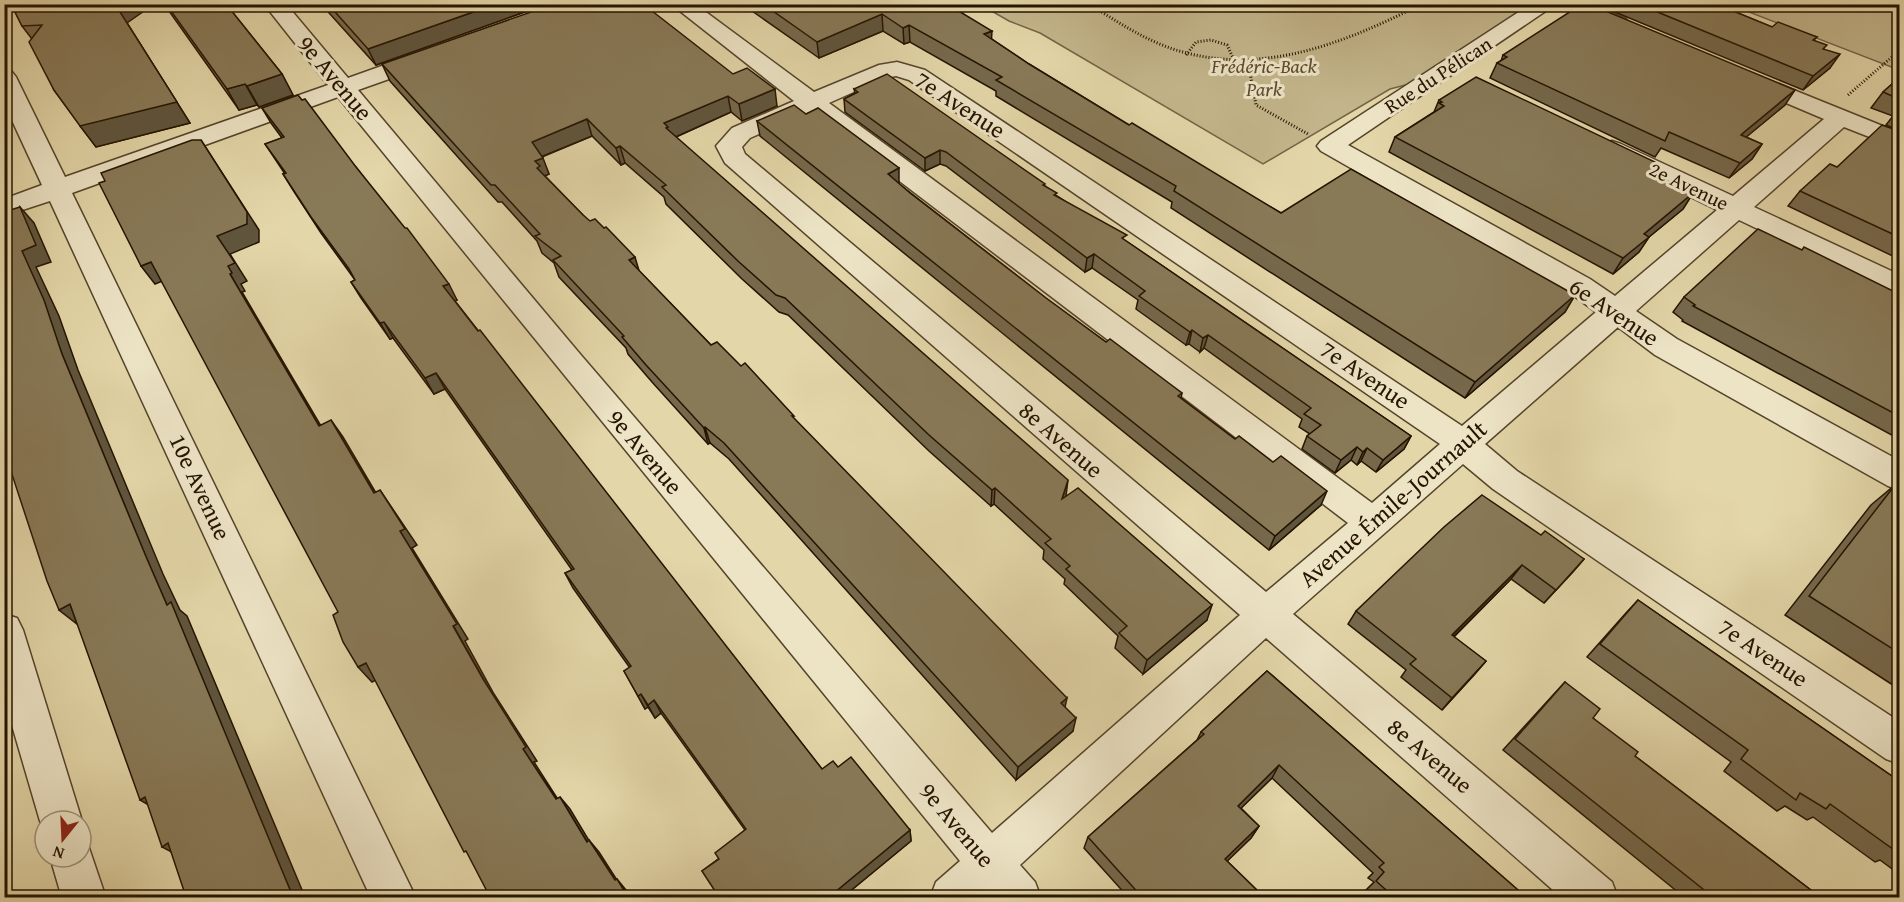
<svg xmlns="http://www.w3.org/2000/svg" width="1904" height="902" viewBox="0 0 1904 902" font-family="'Gentium Book Plus',serif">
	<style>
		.green { fill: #c3b58b; stroke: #746446; stroke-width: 1.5 }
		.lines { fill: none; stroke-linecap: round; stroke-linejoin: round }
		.minor-casing { stroke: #54442a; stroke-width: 3 }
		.path { stroke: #251400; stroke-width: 3; stroke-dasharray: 1 2; stroke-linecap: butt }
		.minor { fill: #ede4c6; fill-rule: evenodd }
		.wall { fill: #75684b; stroke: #251400; stroke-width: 1.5 }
		.shaded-wall { fill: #5f553d; stroke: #251400; stroke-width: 1.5 }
		.building { fill: #887957; stroke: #251400; stroke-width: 1.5 }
		.labels { text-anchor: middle; stroke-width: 6; stroke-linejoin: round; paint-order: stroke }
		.far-park-label { font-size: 20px; font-style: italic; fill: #5c4c31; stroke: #ede4c6 }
		.far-street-label { font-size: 20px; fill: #251400; stroke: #ede4c6 }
		.street-label { font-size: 24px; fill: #251400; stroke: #ede4c6 }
	</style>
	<rect width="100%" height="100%" fill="#e3d6a8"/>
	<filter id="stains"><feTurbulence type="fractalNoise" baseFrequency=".00333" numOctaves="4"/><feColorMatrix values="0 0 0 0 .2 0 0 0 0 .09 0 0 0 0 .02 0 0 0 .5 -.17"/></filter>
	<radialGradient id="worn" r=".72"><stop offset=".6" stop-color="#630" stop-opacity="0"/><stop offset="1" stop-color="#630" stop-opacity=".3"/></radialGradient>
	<!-- green -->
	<g class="green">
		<path d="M 981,5 L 1550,5 L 1429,79 L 1390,89 L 1263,164 L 1040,33 L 1009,21 Z"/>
		<path d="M 1731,5 L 1899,5 L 1899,70 Z"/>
	</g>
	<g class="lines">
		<defs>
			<g id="minor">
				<path d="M 264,4 L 286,4 L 348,78 L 421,52 L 429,50 L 437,52 L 440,57 L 437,62 L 358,90 L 580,354 L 992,833 L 1240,615 L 725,163 L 716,146 L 732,128 L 794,101 L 671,4 L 695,4 L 814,92 L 879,65 L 897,62 L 925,70 L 1462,426 L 1596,312 L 1570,293 L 1321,151 L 1317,146 L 1321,141 L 1531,4 L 1556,4 L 1348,145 L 1590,279 L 1615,296 L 1717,210 L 1603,154 L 1599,149 L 1603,144 L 1612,141 L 1621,144 L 1733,196 L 1824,119 L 1741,84 L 1737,79 L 1741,74 L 1749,72 L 1900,133 L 1900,149 L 1844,127 L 1754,207 L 1900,275 L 1900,297 L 1739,220 L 1636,311 L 1677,339 L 1900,461 L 1900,490 L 1888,486 L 1655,355 L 1618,327 L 1485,444 L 1517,471 L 1900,722 L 1900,764 L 1886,759 L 1493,489 L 1463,464 L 1293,614 L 1612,882 L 1618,898 L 1562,898 L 1266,638 L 1020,865 L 1035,882 L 1041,898 L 990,898 L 988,895 L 985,898 L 930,898 L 936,882 L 960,861 L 338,97 L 72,193 L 416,898 L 371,898 L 50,201 L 4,216 L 4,199 L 42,185 L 4,103 L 4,70 L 12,72 L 16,77 L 65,177 L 328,85 ZM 896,76 L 909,80 L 1440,444 L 1372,503 L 829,103 L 885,78 ZM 809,112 L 1348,523 L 1266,592 L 745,154 L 742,147 L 750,138 Z"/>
				<path d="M 1561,4 L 1591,4 L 1626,19 L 1629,24 L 1626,29 L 1618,31 L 1610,29 L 1563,9 Z"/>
				<path d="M 4,614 L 17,618 L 23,630 L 82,821 L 81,824 L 81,821 L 45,821 L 45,834 L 40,821 L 4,698 Z"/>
				<path d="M 81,839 L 87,842 L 106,898 L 62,898 L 50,857 L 81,857 Z"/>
			</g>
		</defs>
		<!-- minor casing -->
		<use href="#minor" class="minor-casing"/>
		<!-- path -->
		<g class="path">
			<path d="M 1089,4 C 1116,21 1143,39 1173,49 C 1261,78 1344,43 1422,4"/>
			<path d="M 1885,4 L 1900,11"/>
			<path d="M 1186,55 L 1196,42 L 1211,40 L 1227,45 L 1235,62"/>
			<path d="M 1248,62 L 1256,105 L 1308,134"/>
			<path d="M 1848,95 L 1900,50"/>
		</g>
		<!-- minor -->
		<use href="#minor" class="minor"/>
	</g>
	<!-- wall -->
	<g class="wall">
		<path d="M 11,4 L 127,23 L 190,123 L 96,147 L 54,90 L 32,39 L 22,26 Z"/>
		<path d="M 164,4 L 226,4 L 282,74 L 293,95 L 259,107 L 257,105 L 239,110 Z"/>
		<path d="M 321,4 L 547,4 L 376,65 Z"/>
		<path d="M 742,4 L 962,4 L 962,13 L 992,39 L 1029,64 L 1129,125 L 1281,213 L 1575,295 L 1565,312 L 1465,398 L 1171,208 L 1172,202 L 996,96 L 996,91 L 910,42 L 904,44 L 883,31 L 819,58 Z"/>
		<path d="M 1716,4 L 1772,27 L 1817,37 L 1814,40 L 1824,49 L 1830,68 L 1803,90 L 1598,5 Z"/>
		<path d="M 1503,55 L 1785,105 L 1746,137 L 1762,144 L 1752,159 L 1729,178 L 1661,148 L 1655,157 L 1490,78 L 1497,63 L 1501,61 Z"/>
		<path d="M 382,64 L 733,74 L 777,106 L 742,121 L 731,112 L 676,137 L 1065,497 L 1207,620 L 1143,674 L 1115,648 L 1118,636 L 1064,584 L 1065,579 L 1043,559 L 1044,550 L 994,504 L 991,506 L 929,451 L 788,315 L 779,312 L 742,279 L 666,204 L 664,197 L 625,163 L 621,165 L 592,136 L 542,157 L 549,174 L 545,176 L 583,215 L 638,270 L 711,345 L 794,419 L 1065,707 L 1073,731 L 1016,780 L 729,459 L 710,443 L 708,444 L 652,382 L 628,354 L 626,348 L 559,277 L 554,263 L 542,253 L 537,241 L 502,202 L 498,202 L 390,81 Z"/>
		<path d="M 1899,78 L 1899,259 L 1788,206 L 1800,191 L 1837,167 L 1893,128 L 1886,125 L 1893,116 L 1871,108 L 1883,92 Z"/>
		<path d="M 854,89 L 1045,186 L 1057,196 L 1126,241 L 1411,436 L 1404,449 L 1376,472 L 1361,461 L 1357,465 L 1351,460 L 1335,473 L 1302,449 L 1307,436 L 1310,434 L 1299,427 L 1302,419 L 1204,348 L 1200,352 L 1189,344 L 1186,345 L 1136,309 L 1138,300 L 1092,268 L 1085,272 L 946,166 L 940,164 L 925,171 L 845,112 L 844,99 L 855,93 Z"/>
		<path d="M 1439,100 L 1650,173 L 1693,193 L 1683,209 L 1649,237 L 1639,252 L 1613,274 L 1389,152 L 1395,137 L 1434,112 Z"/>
		<path d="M 262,108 L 356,167 L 457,300 L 455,301 L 822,769 L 838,767 L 910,830 L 911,841 L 843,897 L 719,897 L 702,871 L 718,859 L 745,830 L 661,713 L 655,718 L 648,707 L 645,709 L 624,671 L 630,668 L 573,588 L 565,573 L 572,570 L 445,389 L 434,394 L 393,338 L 390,339 L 361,298 L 351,282 L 355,280 L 321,233 L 293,190 L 283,174 L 285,174 L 265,144 L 282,138 L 271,123 Z"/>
		<path d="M 757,121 L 899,184 L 1046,298 L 1106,342 L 1182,393 L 1181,398 L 1321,505 L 1269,550 L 760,136 Z"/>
		<path d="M 1802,250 L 1899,294 L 1899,439 L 1682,321 L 1683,320 L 1673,312 L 1684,297 Z"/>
		<path d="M 1895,485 L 1899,487 L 1899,689 L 1785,615 L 1871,505 Z"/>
		<path d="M 1541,535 L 1584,559 L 1544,603 L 1511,579 L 1454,637 L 1486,661 L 1442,710 L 1401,677 L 1406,670 L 1348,624 L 1356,611 Z"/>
		<path d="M 1638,600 L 1899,781 L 1899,874 L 1880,860 L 1875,862 L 1813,817 L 1807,820 L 1785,806 L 1777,811 L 1724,771 L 1731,762 L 1587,657 L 1625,614 Z"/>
		<path d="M 1267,671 L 1526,897 L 1372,897 L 1365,891 L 1374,882 L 1368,878 L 1373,873 L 1272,778 L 1241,808 L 1259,826 L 1251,838 L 1227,861 L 1264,897 L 1128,897 L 1084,848 L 1088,837 L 1197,740 L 1201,732 Z"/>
		<path d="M 1565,682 L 1593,718 L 1635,756 L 1820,897 L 1684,897 L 1503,750 L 1553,695 Z"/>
	</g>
	<!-- shaded-wall -->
	<g class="shaded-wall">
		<path d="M 115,4 L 154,4 L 127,23 L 190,123 L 96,147 L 80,126 Z"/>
		<path d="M 496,4 L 547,4 L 376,65 L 368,49 Z"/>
		<path d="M 958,4 L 962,4 L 962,19 L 952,7 Z"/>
		<path d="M 882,14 L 883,31 L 819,58 L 817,42 Z"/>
		<path d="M 909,25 L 910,42 L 904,44 L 903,28 Z"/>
		<path d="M 992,31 L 991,47 L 984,34 Z"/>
		<path d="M 1840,54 L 1830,68 L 1803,90 L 1813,76 Z"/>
		<path d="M 282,74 L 293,95 L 259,107 L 247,86 Z"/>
		<path d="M 245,84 L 257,105 L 239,110 L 227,89 Z"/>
		<path d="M 775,89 L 777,106 L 742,121 L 739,104 Z"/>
		<path d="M 1795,90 L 1785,105 L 1733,148 L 1743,133 Z"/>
		<path d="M 728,96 L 731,112 L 671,139 L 664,123 Z"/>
		<path d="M 587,119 L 592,136 L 538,158 L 532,142 Z"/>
		<path d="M 201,140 L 259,230 L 259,242 L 230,254 L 247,281 L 241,284 L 245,291 L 242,292 L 331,443 L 319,426 L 230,274 L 228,266 L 217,236 Z"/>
		<path d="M 1762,144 L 1752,159 L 1729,178 L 1740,163 Z"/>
		<path d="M 620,146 L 625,163 L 621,165 L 616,148 Z"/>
		<path d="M 940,150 L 940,164 L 925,171 L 925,158 Z"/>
		<path d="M 543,158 L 549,174 L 544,176 L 543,185 L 535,161 Z"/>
		<path d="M 899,168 L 899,184 L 888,174 Z"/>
		<path d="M 1693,193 L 1683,209 L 1649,237 L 1639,252 L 1613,274 L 1623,258 L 1644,234 Z"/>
		<path d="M 20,207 L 34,223 L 51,262 L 36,267 L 59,316 L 78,370 L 163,574 L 180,610 L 187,616 L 305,897 L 293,897 L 147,559 L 62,354 L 22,251 Z"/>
		<path d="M 1094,254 L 1092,268 L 1085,272 L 1087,258 Z"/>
		<path d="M 635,257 L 640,274 L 629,260 Z"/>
		<path d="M 151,262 L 165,280 L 155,284 L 141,266 Z"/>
		<path d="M 449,284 L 457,300 L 451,302 L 443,286 Z"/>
		<path d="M 1575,295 L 1565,312 L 1465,398 L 1475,382 Z"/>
		<path d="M 384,322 L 393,338 L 390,339 L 380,323 Z"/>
		<path d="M 1192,330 L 1189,344 L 1186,345 L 1190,332 Z"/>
		<path d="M 1208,335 L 1204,348 L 1200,352 L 1203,338 Z"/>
		<path d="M 436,373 L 445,389 L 434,394 L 425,378 Z"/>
		<path d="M 331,420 L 343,437 L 386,510 L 374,493 Z"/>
		<path d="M 705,427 L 710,443 L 708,444 L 704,428 Z"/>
		<path d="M 1411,436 L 1404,449 L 1376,472 L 1383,460 Z"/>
		<path d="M 1357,447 L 1351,460 L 1335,473 L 1341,460 Z"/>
		<path d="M 1367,448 L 1361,461 L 1357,465 L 1363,452 Z"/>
		<path d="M 1068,480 L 1066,496 L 1060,515 L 1062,499 Z"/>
		<path d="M 995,488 L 994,504 L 991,506 L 992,490 Z"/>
		<path d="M 380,490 L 417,545 L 412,548 L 468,639 L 465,641 L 494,694 L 537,761 L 534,762 L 566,812 L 556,799 L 523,749 L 400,531 Z"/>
		<path d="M 1327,491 L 1321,505 L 1269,550 L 1275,536 Z"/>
		<path d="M 1584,559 L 1573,572 L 1544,603 L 1556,590 Z"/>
		<path d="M 1522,565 L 1511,579 L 1442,648 L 1452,635 Z"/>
		<path d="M 70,604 L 77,624 L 59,610 Z"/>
		<path d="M 1212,605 L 1207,620 L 1143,674 L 1147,660 Z"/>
		<path d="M 1486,661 L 1475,674 L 1442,710 L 1452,698 Z"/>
		<path d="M 366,663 L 380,678 L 372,682 L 358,667 Z"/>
		<path d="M 641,694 L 648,707 L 645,709 L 638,696 Z"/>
		<path d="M 1067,698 L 1064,712 L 1061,703 Z"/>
		<path d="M 654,700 L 661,713 L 655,718 L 648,705 Z"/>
		<path d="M 1076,718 L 1073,731 L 1016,780 L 1018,767 Z"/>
		<path d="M 1279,765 L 1272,778 L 1231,818 L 1238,806 Z"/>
		<path d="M 145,797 L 159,811 L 140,800 Z"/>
		<path d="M 560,797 L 570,809 L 597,854 L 587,842 Z"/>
		<path d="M 1259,826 L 1251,838 L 1218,870 L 1225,859 Z"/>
		<path d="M 910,830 L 911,841 L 843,897 L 829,897 Z"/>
		<path d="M 589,840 L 599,852 L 624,891 L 615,880 Z"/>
		<path d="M 168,843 L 181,857 L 162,847 Z"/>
		<path d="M 617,879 L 626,890 L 630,897 L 628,897 Z"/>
	</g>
	<!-- building -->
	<g class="building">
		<path d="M 11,4 L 115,4 L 177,102 L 80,126 L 54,90 L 29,42 L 42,25 L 22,26 Z"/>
		<path d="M 166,4 L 226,4 L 282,74 L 247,86 L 245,84 L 227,89 Z"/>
		<path d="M 328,4 L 496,4 L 368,49 Z"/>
		<path d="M 554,4 L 643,4 L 733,74 L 747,68 L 775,89 L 739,104 L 728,96 L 664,123 L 668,127 L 666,128 L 1068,480 L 1062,499 L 1078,488 L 1212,605 L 1147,660 L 1119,633 L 1127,626 L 1066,569 L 1070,566 L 1045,543 L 1051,539 L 995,488 L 992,490 L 929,435 L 785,298 L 776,295 L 739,262 L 662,187 L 666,185 L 620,146 L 616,148 L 587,119 L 532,142 L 543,158 L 535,161 L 540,166 L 537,168 L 583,215 L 590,221 L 595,219 L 604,228 L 606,227 L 635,257 L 629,260 L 711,345 L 717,342 L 741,366 L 745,363 L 794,416 L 792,416 L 1067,698 L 1061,703 L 1076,718 L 1018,767 L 724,443 L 705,427 L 704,428 L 646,365 L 622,337 L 624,336 L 553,260 L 561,256 L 535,236 L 540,234 L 495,185 L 491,185 L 382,64 Z"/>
		<path d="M 763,4 L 958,4 L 952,7 L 992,31 L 984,34 L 1029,64 L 1129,125 L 1132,123 L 1281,213 L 1351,169 L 1575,295 L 1475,382 L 1174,191 L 1176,186 L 996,80 L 1002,77 L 909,25 L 903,28 L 882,14 L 817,42 Z"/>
		<path d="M 1582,4 L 1589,4 L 1795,90 L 1743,133 L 1741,135 L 1762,144 L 1740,163 L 1669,132 L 1665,141 L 1497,63 L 1507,57 L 1503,55 Z"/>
		<path d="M 1638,4 L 1716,4 L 1772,27 L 1778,22 L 1817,37 L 1813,40 L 1827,45 L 1823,49 L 1840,54 L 1813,76 Z"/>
		<path d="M 887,74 L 1045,184 L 1043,185 L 1057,193 L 1054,195 L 1127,235 L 1122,238 L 1411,436 L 1383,460 L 1367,448 L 1363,452 L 1357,447 L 1341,460 L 1307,436 L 1321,425 L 1304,414 L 1311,408 L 1208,335 L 1203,338 L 1192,330 L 1190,332 L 1139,296 L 1145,291 L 1094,254 L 1087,258 L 946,152 L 940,150 L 925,158 L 844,99 L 858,92 L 854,89 Z"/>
		<path d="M 1476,77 L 1655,162 L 1650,173 L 1693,193 L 1644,234 L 1649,237 L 1623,258 L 1395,137 L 1444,106 L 1439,103 L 1442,102 L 1439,100 Z"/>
		<path d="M 1899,78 L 1899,99 L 1883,92 Z"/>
		<path d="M 298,95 L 302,100 L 305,99 L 356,167 L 405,228 L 407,228 L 449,284 L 443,286 L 478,331 L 480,330 L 822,769 L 833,761 L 838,767 L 851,757 L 910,830 L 829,897 L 719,897 L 702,871 L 719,859 L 715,853 L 746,829 L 654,700 L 648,705 L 641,694 L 638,696 L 624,671 L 631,666 L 565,573 L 574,569 L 436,373 L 425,378 L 384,322 L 380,323 L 351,282 L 355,280 L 349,269 L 311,217 L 283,174 L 286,173 L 265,144 L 284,137 L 262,108 Z"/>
		<path d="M 794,105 L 806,114 L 818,108 L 899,168 L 888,174 L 910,193 L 1046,298 L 1106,342 L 1110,339 L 1182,393 L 1178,396 L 1235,439 L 1239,436 L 1273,462 L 1281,456 L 1327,491 L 1275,536 L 757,121 Z"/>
		<path d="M 1882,125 L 1899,131 L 1899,237 L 1800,191 L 1830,164 L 1837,167 Z"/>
		<path d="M 192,140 L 201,140 L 247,212 L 247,224 L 217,236 L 235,263 L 228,266 L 232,273 L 230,274 L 319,426 L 331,420 L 374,493 L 380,490 L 405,529 L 400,531 L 457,624 L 453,626 L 483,679 L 526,747 L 523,749 L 556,799 L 560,797 L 587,842 L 589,840 L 615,880 L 617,879 L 628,897 L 490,897 L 466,851 L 464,852 L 366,663 L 358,667 L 343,642 L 333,615 L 338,612 L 151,262 L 141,266 L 99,183 L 105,181 L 101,173 Z"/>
		<path d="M 20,207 L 36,245 L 22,251 L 44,300 L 62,354 L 147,559 L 167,605 L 171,602 L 293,897 L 186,897 L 168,843 L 162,847 L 145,797 L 140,800 L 70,604 L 59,610 L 47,581 L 4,450 L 4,212 Z"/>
		<path d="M 1758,229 L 1802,250 L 1804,247 L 1899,294 L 1899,416 L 1693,306 L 1695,305 L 1684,297 Z"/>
		<path d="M 1895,485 L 1899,487 L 1899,653 L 1809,596 Z"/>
		<path d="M 1482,495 L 1541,535 L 1545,531 L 1584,559 L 1556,590 L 1522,565 L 1452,635 L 1486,661 L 1452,698 L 1410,664 L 1416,659 L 1356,611 L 1444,527 Z"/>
		<path d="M 1638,600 L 1899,781 L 1899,849 L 1897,852 L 1830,804 L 1826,809 L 1800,793 L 1796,800 L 1741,759 L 1748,750 L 1600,644 Z"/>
		<path d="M 1267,671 L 1526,897 L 1394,897 L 1376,881 L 1384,872 L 1379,867 L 1384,863 L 1279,765 L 1238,806 L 1259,826 L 1225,859 L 1264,897 L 1142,897 L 1088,837 L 1204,734 L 1201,732 Z"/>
		<path d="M 1565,682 L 1600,709 L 1593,718 L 1638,752 L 1635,756 L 1820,897 L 1713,897 L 1515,739 Z"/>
	</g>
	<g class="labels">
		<!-- far-park labels -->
		<g class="far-park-label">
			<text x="1264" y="73">Frédéric-Back<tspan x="1264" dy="23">Park</tspan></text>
		</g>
		<!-- far-street labels -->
		<g class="far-street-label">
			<text transform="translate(1438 75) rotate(-33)" y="7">Rue du Pélican</text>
			<text transform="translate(1689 186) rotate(26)" y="7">2e Avenue</text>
		</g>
		<!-- street labels -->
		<g class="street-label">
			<text transform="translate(335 78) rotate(50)" y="8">9e Avenue</text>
			<text transform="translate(960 105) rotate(33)" y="8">7e Avenue</text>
			<text transform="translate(1614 312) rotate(34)" y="8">6e Avenue</text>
			<text transform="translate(1365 375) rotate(34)" y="8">7e Avenue</text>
			<text transform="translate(1061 440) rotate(41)" y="8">8e Avenue</text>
			<text transform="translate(645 452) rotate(50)" y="8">9e Avenue</text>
			<text transform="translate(200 487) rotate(65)" y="8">10e Avenue</text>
			<text transform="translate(1393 504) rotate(-41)" y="8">Avenue Émile-Journault</text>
			<text transform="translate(1763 653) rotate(34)" y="8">7e Avenue</text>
			<text transform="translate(1430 756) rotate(40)" y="8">8e Avenue</text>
			<text transform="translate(957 825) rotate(50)" y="8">9e Avenue</text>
		</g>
	</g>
	<!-- margin -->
	<rect width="1904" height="902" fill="none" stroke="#e3d6a8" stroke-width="24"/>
	<rect x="6" y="6" width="1892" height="890" fill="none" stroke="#251400" stroke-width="3"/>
	<rect x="12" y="12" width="1880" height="878" fill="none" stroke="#251400" stroke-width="1.5"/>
	<!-- north arrow -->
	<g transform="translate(63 839) rotate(198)"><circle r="28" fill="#ede4c6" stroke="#9d9177" stroke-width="1.5"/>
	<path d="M0-4.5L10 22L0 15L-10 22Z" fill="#8f2418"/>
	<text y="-9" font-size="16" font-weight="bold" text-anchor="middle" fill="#251400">N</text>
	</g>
	<rect width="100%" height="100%" filter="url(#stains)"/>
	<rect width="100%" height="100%" fill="url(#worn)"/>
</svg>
